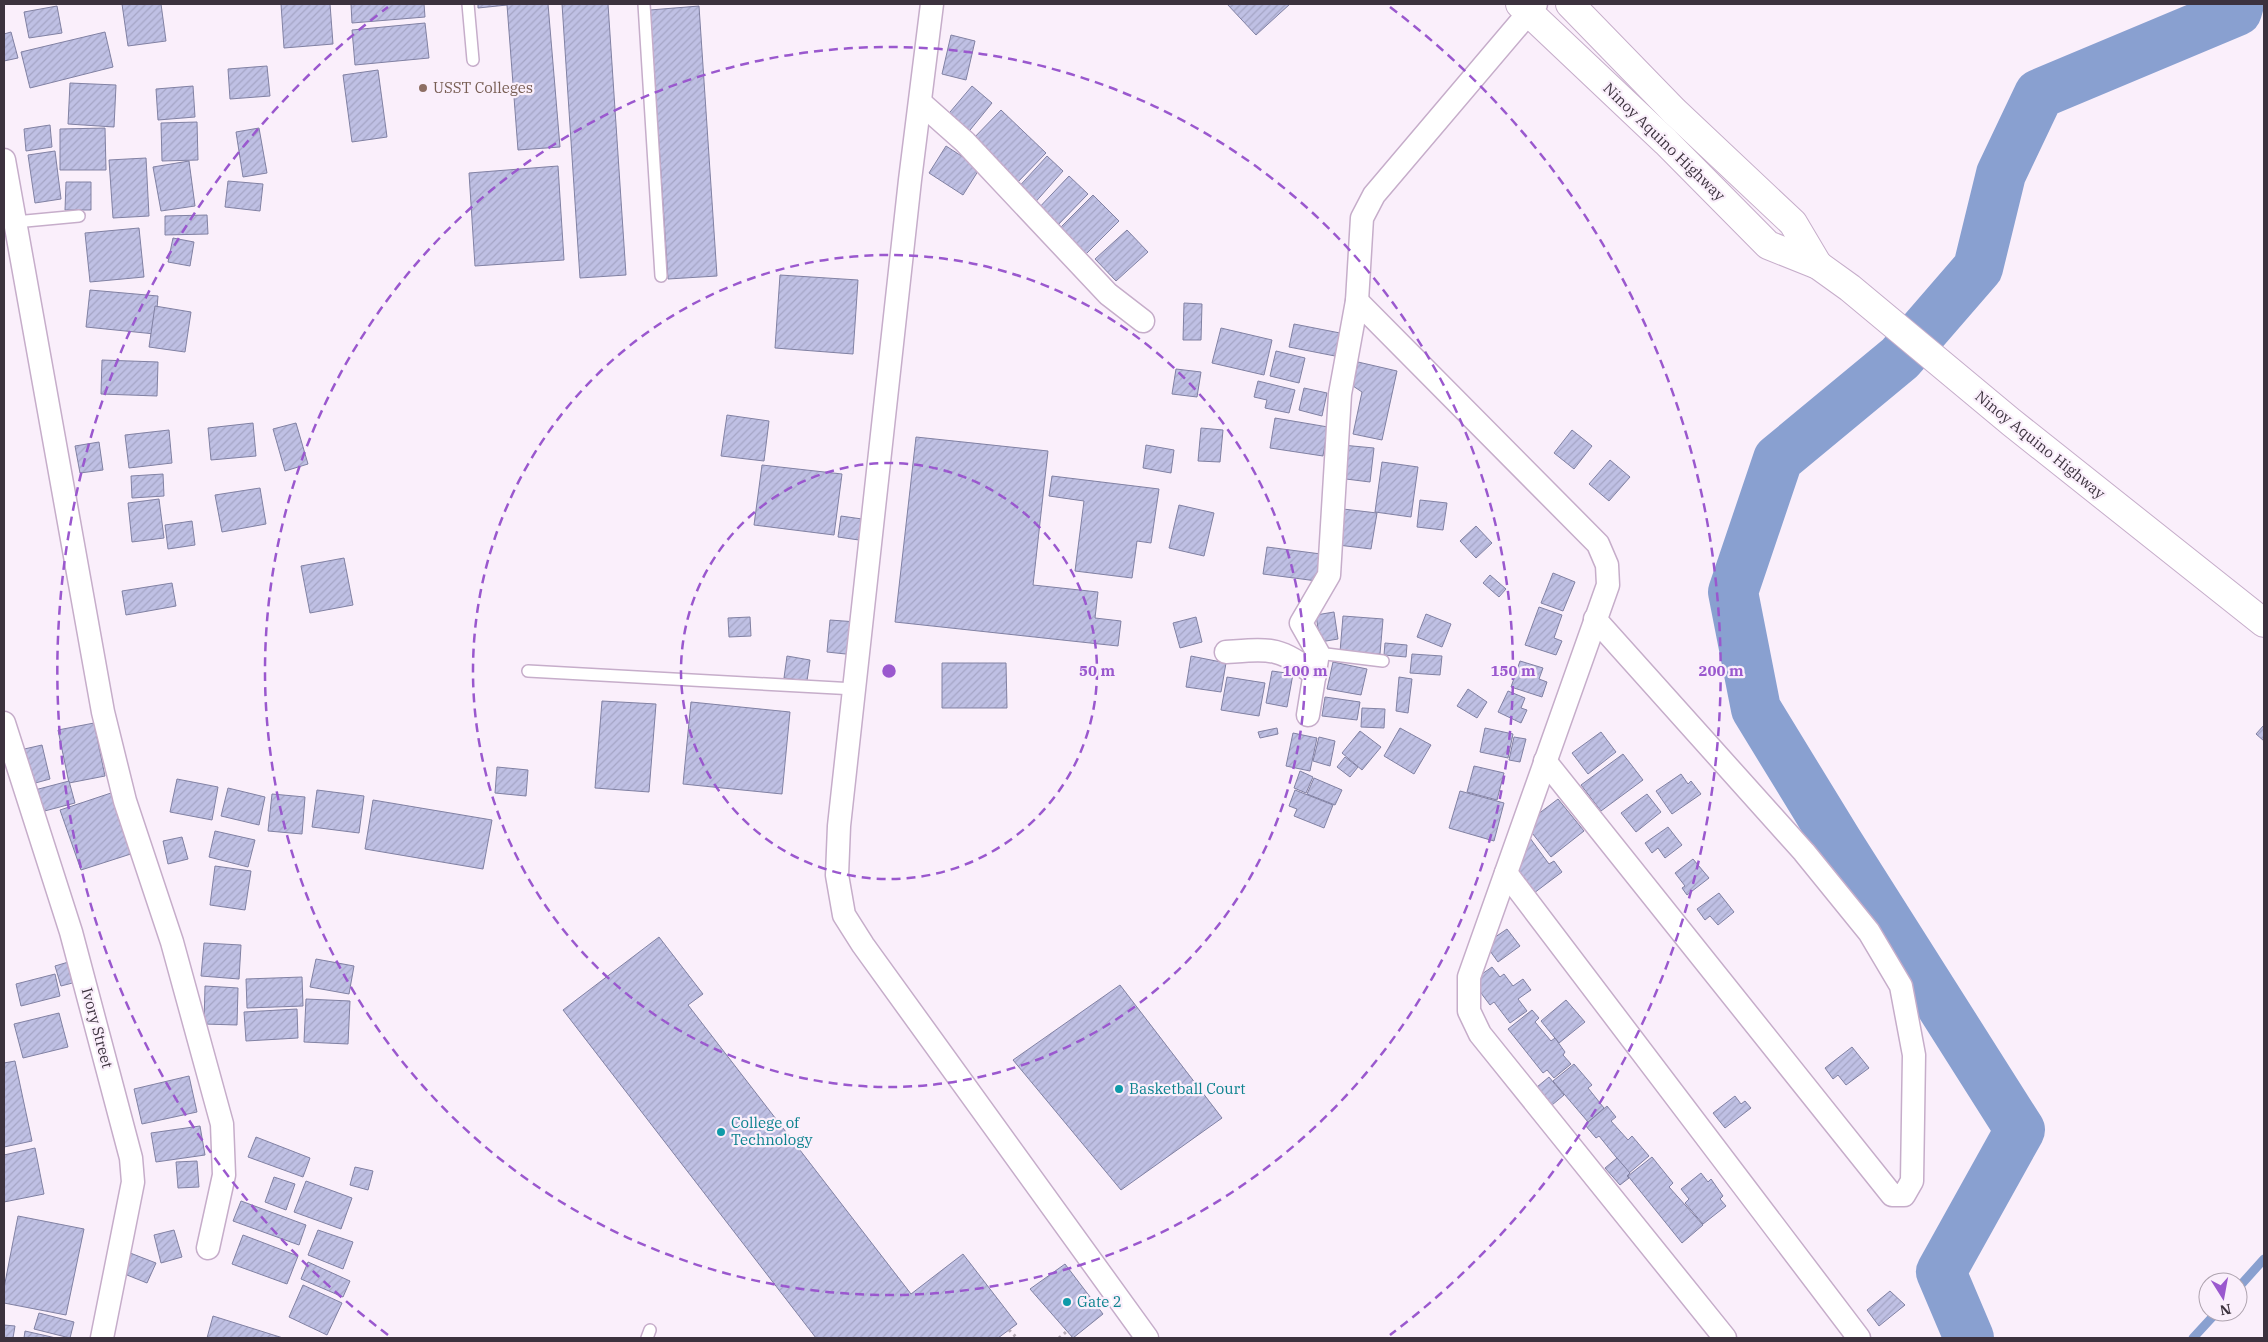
<svg xmlns="http://www.w3.org/2000/svg" width="2268" height="1342" viewBox="0 0 2268 1342" font-family="'IBM Plex Serif',serif">
	<style>
		.lines { fill: none; stroke-linecap: round; stroke-linejoin: round }
		.stream { stroke: #89a0d0; stroke-width: 9 }
		.river { stroke: #89a0d0; stroke-width: 50 }
		.building { fill: url(#building-hatch); stroke: #8181a3 }
		.service-casing { stroke: #c6adca; stroke-width: 14 }
		.minor-casing { stroke: #c6adca; stroke-width: 25 }
		.secondary-casing { stroke: #c6adca; stroke-width: 30 }
		.path { stroke: #b7acb8; stroke-width: 3; stroke-dasharray: 2.5 4; stroke-linecap: butt }
		.service { stroke: #fff; stroke-width: 11 }
		.minor { stroke: #fff; stroke-width: 22 }
		.secondary { stroke: #fff; stroke-width: 28 }
		.ring { fill: none; stroke: #9a58ce; stroke-width: 2.5; stroke-dasharray: 9 6 }
		.education-dot { fill: #8d6e63; stroke: #faeffb; stroke-width: 2 }
		.culture-dot { fill: #0f9aa8; stroke: #faeffb; stroke-width: 2 }
		.labels { text-anchor: middle; stroke-width: 4.5; stroke-linejoin: round; paint-order: stroke }
		.education-label { font-size: 15px; fill: #785e54; stroke: #faeffb; text-anchor: start }
		.street-label { font-size: 15px; fill: #3c323e; stroke: #faeffb }
		.culture-label { font-size: 15px; fill: #0d838f; stroke: #faeffb; text-anchor: start }
		.centre { fill: #9a58ce; stroke: #faeffb; stroke-width: 2.5 }
		.ring-label { font-size: 15px; text-anchor: middle; font-weight: bold; fill: #9a58ce; stroke: #faeffb; stroke-width: 4.5; stroke-linejoin: round; paint-order: stroke }
	</style>
	<defs>
		<pattern id="building-hatch" width="6" height="6" patternUnits="userSpaceOnUse" patternTransform="scale(1.25)"><rect width="6" height="6" fill="#bfc0e4"/><path d="M-1 1l2-2M0 6l6-6M5 7l2-2" fill="none" stroke="#a5a5c5"/></pattern>
	</defs>
	<rect width="100%" height="100%" fill="#faeffb"/>
	<g class="lines">
		<!-- stream -->
		<g class="stream">
			<path d="M 2238,1288 L 2264,1259"/>
			<path d="M 2193,1338 L 2217,1312"/>
		</g>
		<!-- river -->
		<path class="river" d="M 1969,1338 L 1941,1272 L 2020,1130 L 1838,843 L 1756,709 L 1733,592 L 1778,459 L 1900,358 L 1978,268 L 2001,174 L 2039,94 L 2237,11 L 2239,4"/>
	</g>
	<!-- building -->
	<g class="building">
		<path d="M 122,4 L 161,4 L 166,41 L 128,46 Z"/>
		<path d="M 281,4 L 330,4 L 333,44 L 284,48 Z"/>
		<path d="M 351,4 L 424,4 L 425,17 L 352,23 Z"/>
		<path d="M 478,4 L 548,4 L 560,147 L 518,150 L 507,5 L 478,8 Z"/>
		<path d="M 562,4 L 608,4 L 626,275 L 580,278 Z"/>
		<path d="M 1227,4 L 1290,4 L 1256,35 Z"/>
		<path d="M 57,6 L 62,33 L 29,38 L 24,12 Z"/>
		<path d="M 699,6 L 717,276 L 668,279 L 650,10 Z"/>
		<path d="M 425,23 L 429,58 L 355,65 L 352,30 Z"/>
		<path d="M 11,32 L 18,58 L 4,61 L 4,34 Z"/>
		<path d="M 105,32 L 113,67 L 30,88 L 21,52 Z"/>
		<path d="M 951,35 L 975,41 L 966,80 L 942,74 Z"/>
		<path d="M 267,66 L 270,96 L 230,99 L 228,69 Z"/>
		<path d="M 378,70 L 387,137 L 352,142 L 343,75 Z"/>
		<path d="M 70,83 L 116,85 L 114,127 L 68,124 Z"/>
		<path d="M 193,86 L 195,117 L 158,120 L 156,89 Z"/>
		<path d="M 972,86 L 992,103 L 966,135 L 945,118 Z"/>
		<path d="M 1001,110 L 1046,153 L 1014,186 L 969,143 Z"/>
		<path d="M 197,122 L 198,160 L 162,161 L 161,123 Z"/>
		<path d="M 50,125 L 52,147 L 26,151 L 24,129 Z"/>
		<path d="M 105,128 L 106,170 L 60,170 L 60,129 Z"/>
		<path d="M 259,128 L 267,173 L 243,177 L 236,132 Z"/>
		<path d="M 946,146 L 980,168 L 963,195 L 929,173 Z"/>
		<path d="M 55,151 L 61,199 L 35,203 L 28,155 Z"/>
		<path d="M 1047,156 L 1063,171 L 1032,206 L 1015,191 Z"/>
		<path d="M 146,158 L 149,216 L 113,218 L 109,160 Z"/>
		<path d="M 189,161 L 195,206 L 161,211 L 153,167 Z"/>
		<path d="M 558,166 L 564,260 L 475,266 L 469,173 Z"/>
		<path d="M 1069,176 L 1088,194 L 1054,229 L 1035,212 Z"/>
		<path d="M 228,181 L 263,184 L 260,211 L 225,207 Z"/>
		<path d="M 66,182 L 91,182 L 91,210 L 65,210 Z"/>
		<path d="M 1093,195 L 1119,221 L 1081,259 L 1055,233 Z"/>
		<path d="M 207,215 L 208,234 L 165,235 L 165,216 Z"/>
		<path d="M 139,228 L 144,277 L 90,282 L 85,233 Z"/>
		<path d="M 1127,230 L 1148,252 L 1116,281 L 1095,259 Z"/>
		<path d="M 173,238 L 194,242 L 190,266 L 168,262 Z"/>
		<path d="M 780,275 L 858,280 L 853,354 L 775,348 Z"/>
		<path d="M 90,290 L 158,296 L 155,334 L 86,327 Z"/>
		<path d="M 1184,303 L 1202,304 L 1201,340 L 1183,340 Z"/>
		<path d="M 155,306 L 191,312 L 185,352 L 149,347 Z"/>
		<path d="M 1294,324 L 1340,333 L 1335,356 L 1289,347 Z"/>
		<path d="M 1221,328 L 1272,340 L 1264,375 L 1212,363 Z"/>
		<path d="M 1276,351 L 1305,358 L 1299,383 L 1270,376 Z"/>
		<path d="M 102,360 L 158,362 L 157,396 L 101,394 Z"/>
		<path d="M 1358,362 L 1397,371 L 1382,440 L 1353,434 L 1362,392 L 1353,386 Z"/>
		<path d="M 1176,369 L 1201,372 L 1197,397 L 1172,394 Z"/>
		<path d="M 1258,381 L 1295,390 L 1289,413 L 1265,408 L 1267,400 L 1254,397 Z"/>
		<path d="M 1304,388 L 1327,393 L 1322,416 L 1299,410 Z"/>
		<path d="M 727,415 L 769,421 L 764,461 L 721,456 Z"/>
		<path d="M 1275,418 L 1328,427 L 1323,456 L 1270,448 Z"/>
		<path d="M 253,423 L 256,456 L 211,460 L 208,428 Z"/>
		<path d="M 296,423 L 308,464 L 285,471 L 273,429 Z"/>
		<path d="M 1201,428 L 1223,430 L 1220,462 L 1198,461 Z"/>
		<path d="M 169,430 L 172,463 L 129,468 L 125,435 Z"/>
		<path d="M 1572,430 L 1592,446 L 1574,469 L 1554,453 Z"/>
		<path d="M 916,437 L 1048,451 L 1033,585 L 1098,592 L 1095,618 L 1121,621 L 1118,646 L 895,622 Z"/>
		<path d="M 99,442 L 103,470 L 80,473 L 75,446 Z"/>
		<path d="M 1146,445 L 1174,450 L 1171,473 L 1143,468 Z"/>
		<path d="M 1342,445 L 1374,448 L 1370,482 L 1338,478 Z"/>
		<path d="M 1610,460 L 1630,477 L 1609,501 L 1589,484 Z"/>
		<path d="M 1382,462 L 1418,467 L 1411,517 L 1375,512 Z"/>
		<path d="M 762,465 L 842,474 L 834,535 L 754,525 Z"/>
		<path d="M 163,474 L 164,496 L 132,498 L 131,476 Z"/>
		<path d="M 1052,476 L 1159,489 L 1151,543 L 1137,541 L 1132,578 L 1075,571 L 1084,501 L 1049,496 Z"/>
		<path d="M 260,488 L 266,524 L 222,532 L 215,495 Z"/>
		<path d="M 159,499 L 164,538 L 132,542 L 128,503 Z"/>
		<path d="M 1420,500 L 1447,503 L 1443,530 L 1417,527 Z"/>
		<path d="M 1179,505 L 1214,513 L 1204,556 L 1169,548 Z"/>
		<path d="M 1343,509 L 1377,513 L 1371,549 L 1338,545 Z"/>
		<path d="M 841,516 L 862,519 L 859,540 L 838,537 Z"/>
		<path d="M 192,521 L 195,545 L 168,549 L 165,525 Z"/>
		<path d="M 1476,526 L 1492,543 L 1476,558 L 1460,541 Z"/>
		<path d="M 1267,547 L 1321,554 L 1317,581 L 1263,574 Z"/>
		<path d="M 344,558 L 353,605 L 310,613 L 301,566 Z"/>
		<path d="M 1553,573 L 1575,582 L 1563,611 L 1541,603 Z"/>
		<path d="M 1490,575 L 1506,589 L 1499,597 L 1483,583 Z"/>
		<path d="M 172,583 L 176,606 L 126,615 L 122,591 Z"/>
		<path d="M 1539,607 L 1562,615 L 1554,638 L 1562,641 L 1556,655 L 1525,645 Z"/>
		<path d="M 1334,612 L 1338,639 L 1320,642 L 1316,615 Z"/>
		<path d="M 1426,614 L 1451,624 L 1442,647 L 1417,637 Z"/>
		<path d="M 1343,616 L 1383,619 L 1380,654 L 1340,652 Z"/>
		<path d="M 750,617 L 751,636 L 729,637 L 728,618 Z"/>
		<path d="M 1196,617 L 1202,642 L 1180,648 L 1173,623 Z"/>
		<path d="M 830,620 L 857,622 L 855,655 L 827,652 Z"/>
		<path d="M 1385,643 L 1407,645 L 1406,657 L 1384,655 Z"/>
		<path d="M 1412,654 L 1442,656 L 1440,675 L 1410,673 Z"/>
		<path d="M 787,656 L 810,660 L 807,681 L 784,678 Z"/>
		<path d="M 1191,656 L 1226,663 L 1221,692 L 1186,687 Z"/>
		<path d="M 1520,661 L 1543,668 L 1539,679 L 1547,682 L 1542,697 L 1511,687 Z"/>
		<path d="M 1333,662 L 1367,669 L 1361,695 L 1327,689 Z"/>
		<path d="M 942,663 L 1006,663 L 1007,708 L 942,708 Z"/>
		<path d="M 1272,671 L 1293,674 L 1287,707 L 1266,703 Z"/>
		<path d="M 1227,677 L 1265,683 L 1259,716 L 1221,710 Z"/>
		<path d="M 1399,677 L 1412,679 L 1408,713 L 1396,711 Z"/>
		<path d="M 1468,689 L 1487,702 L 1477,718 L 1457,706 Z"/>
		<path d="M 1508,691 L 1525,698 L 1521,708 L 1527,710 L 1521,723 L 1498,712 Z"/>
		<path d="M 1325,697 L 1360,702 L 1357,720 L 1322,716 Z"/>
		<path d="M 602,701 L 656,704 L 649,792 L 595,788 Z"/>
		<path d="M 691,702 L 790,712 L 782,794 L 683,784 Z"/>
		<path d="M 1362,708 L 1385,709 L 1384,728 L 1361,727 Z"/>
		<path d="M 94,723 L 105,776 L 69,783 L 58,730 Z"/>
		<path d="M 2264,725 L 2264,741 L 2256,734 Z"/>
		<path d="M 1277,728 L 1278,734 L 1260,738 L 1258,732 Z"/>
		<path d="M 1400,728 L 1431,745 L 1414,774 L 1384,756 Z"/>
		<path d="M 1485,728 L 1513,734 L 1508,758 L 1480,752 Z"/>
		<path d="M 1360,731 L 1381,747 L 1362,770 L 1342,753 Z"/>
		<path d="M 1601,732 L 1616,752 L 1588,774 L 1572,753 Z"/>
		<path d="M 1293,733 L 1317,738 L 1310,771 L 1286,766 Z"/>
		<path d="M 1319,737 L 1335,741 L 1330,766 L 1313,761 Z"/>
		<path d="M 1514,737 L 1526,739 L 1520,762 L 1509,760 Z"/>
		<path d="M 42,745 L 50,779 L 28,785 L 20,750 Z"/>
		<path d="M 1623,754 L 1643,780 L 1601,811 L 1581,785 Z"/>
		<path d="M 1345,757 L 1358,767 L 1350,777 L 1337,767 Z"/>
		<path d="M 1474,766 L 1504,773 L 1497,800 L 1467,792 Z"/>
		<path d="M 497,767 L 528,770 L 526,796 L 495,793 Z"/>
		<path d="M 1300,771 L 1313,777 L 1306,793 L 1294,788 Z"/>
		<path d="M 1681,774 L 1688,784 L 1691,781 L 1701,794 L 1672,814 L 1656,791 Z"/>
		<path d="M 1314,778 L 1342,790 L 1335,805 L 1307,794 Z"/>
		<path d="M 177,779 L 218,787 L 212,820 L 170,812 Z"/>
		<path d="M 69,781 L 75,803 L 37,813 L 31,791 Z"/>
		<path d="M 228,788 L 265,797 L 259,825 L 221,816 Z"/>
		<path d="M 317,790 L 364,796 L 359,833 L 312,827 Z"/>
		<path d="M 1295,790 L 1333,805 L 1324,828 L 1294,816 L 1297,809 L 1289,806 Z"/>
		<path d="M 117,791 L 137,852 L 81,870 L 60,810 Z"/>
		<path d="M 1460,791 L 1504,803 L 1494,841 L 1449,828 Z"/>
		<path d="M 272,794 L 305,797 L 302,834 L 268,831 Z"/>
		<path d="M 1647,794 L 1661,812 L 1636,832 L 1621,813 Z"/>
		<path d="M 1558,799 L 1584,831 L 1551,857 L 1525,824 Z"/>
		<path d="M 373,800 L 492,820 L 483,869 L 365,849 Z"/>
		<path d="M 1668,827 L 1682,845 L 1665,858 L 1658,848 L 1652,853 L 1645,843 Z"/>
		<path d="M 215,831 L 255,840 L 248,867 L 209,857 Z"/>
		<path d="M 1527,834 L 1549,864 L 1554,861 L 1562,872 L 1530,896 L 1511,871 Z"/>
		<path d="M 182,837 L 188,859 L 168,864 L 163,841 Z"/>
		<path d="M 1693,859 L 1709,878 L 1687,895 L 1682,888 L 1685,886 L 1675,873 Z"/>
		<path d="M 215,866 L 251,871 L 245,910 L 210,905 Z"/>
		<path d="M 1719,893 L 1734,912 L 1718,925 L 1710,916 L 1705,920 L 1697,909 Z"/>
		<path d="M 1507,929 L 1520,946 L 1498,962 L 1485,944 Z"/>
		<path d="M 659,937 L 703,994 L 688,1005 L 911,1294 L 963,1254 L 1017,1324 L 998,1338 L 816,1338 L 563,1010 Z"/>
		<path d="M 204,943 L 241,945 L 239,979 L 201,976 Z"/>
		<path d="M 316,959 L 354,966 L 349,994 L 310,987 Z"/>
		<path d="M 75,960 L 80,981 L 61,986 L 55,966 Z"/>
		<path d="M 1492,967 L 1500,977 L 1504,974 L 1513,986 L 1523,979 L 1531,990 L 1518,999 L 1527,1011 L 1510,1023 L 1494,1002 L 1490,1005 L 1472,981 Z"/>
		<path d="M 55,974 L 60,996 L 21,1006 L 16,984 Z"/>
		<path d="M 302,977 L 303,1006 L 247,1008 L 246,979 Z"/>
		<path d="M 1120,985 L 1222,1118 L 1121,1190 L 1013,1060 Z"/>
		<path d="M 205,986 L 238,988 L 237,1025 L 204,1024 Z"/>
		<path d="M 306,999 L 350,1001 L 348,1044 L 304,1042 Z"/>
		<path d="M 1566,1000 L 1585,1022 L 1559,1043 L 1541,1021 Z"/>
		<path d="M 297,1009 L 298,1038 L 246,1041 L 244,1012 Z"/>
		<path d="M 1532,1010 L 1539,1018 L 1535,1022 L 1551,1041 L 1555,1038 L 1565,1052 L 1563,1055 L 1571,1064 L 1554,1078 L 1547,1070 L 1543,1073 L 1508,1029 Z"/>
		<path d="M 59,1013 L 68,1047 L 23,1058 L 14,1024 Z"/>
		<path d="M 1852,1047 L 1869,1068 L 1846,1085 L 1838,1075 L 1833,1079 L 1825,1068 Z"/>
		<path d="M 15,1061 L 32,1141 L 4,1147 L 4,1063 Z"/>
		<path d="M 1574,1064 L 1592,1085 L 1588,1088 L 1604,1108 L 1588,1122 L 1553,1081 Z"/>
		<path d="M 189,1076 L 197,1112 L 142,1124 L 134,1089 Z"/>
		<path d="M 1549,1077 L 1564,1095 L 1552,1105 L 1537,1087 Z"/>
		<path d="M 1735,1096 L 1741,1104 L 1745,1101 L 1751,1108 L 1725,1128 L 1713,1113 Z"/>
		<path d="M 1607,1106 L 1616,1117 L 1611,1121 L 1628,1140 L 1632,1136 L 1649,1156 L 1629,1173 L 1599,1136 L 1596,1138 L 1585,1125 Z"/>
		<path d="M 200,1126 L 205,1155 L 156,1162 L 151,1133 Z"/>
		<path d="M 256,1137 L 310,1158 L 303,1177 L 248,1157 Z"/>
		<path d="M 35,1148 L 44,1194 L 4,1202 L 4,1155 Z"/>
		<path d="M 1652,1157 L 1673,1183 L 1669,1187 L 1703,1225 L 1682,1243 L 1628,1176 Z"/>
		<path d="M 1617,1158 L 1630,1173 L 1627,1176 L 1629,1178 L 1620,1185 L 1605,1168 Z"/>
		<path d="M 197,1161 L 199,1187 L 178,1188 L 176,1162 Z"/>
		<path d="M 355,1167 L 373,1171 L 368,1190 L 350,1185 Z"/>
		<path d="M 1701,1173 L 1708,1182 L 1711,1179 L 1723,1196 L 1720,1199 L 1726,1206 L 1703,1224 L 1685,1203 L 1689,1199 L 1681,1189 Z"/>
		<path d="M 274,1177 L 295,1184 L 286,1210 L 265,1202 Z"/>
		<path d="M 306,1181 L 352,1198 L 341,1229 L 294,1212 Z"/>
		<path d="M 241,1201 L 306,1225 L 299,1245 L 233,1221 Z"/>
		<path d="M 18,1216 L 84,1229 L 66,1315 L 4,1303 L 4,1288 Z"/>
		<path d="M 174,1230 L 182,1257 L 161,1263 L 154,1235 Z"/>
		<path d="M 318,1230 L 353,1242 L 343,1269 L 308,1255 Z"/>
		<path d="M 243,1235 L 298,1256 L 287,1284 L 232,1264 Z"/>
		<path d="M 125,1251 L 156,1263 L 147,1283 L 117,1271 Z"/>
		<path d="M 308,1262 L 350,1281 L 343,1297 L 301,1279 Z"/>
		<path d="M 1065,1264 L 1103,1314 L 1073,1338 L 1030,1289 Z"/>
		<path d="M 303,1285 L 342,1303 L 327,1335 L 289,1317 Z"/>
		<path d="M 1890,1291 L 1905,1305 L 1879,1326 L 1867,1310 Z"/>
		<path d="M 39,1313 L 74,1322 L 70,1338 L 34,1329 Z"/>
		<path d="M 213,1316 L 283,1338 L 207,1338 Z"/>
		<path d="M 4,1325 L 15,1326 L 13,1338 L 4,1338 Z"/>
		<path d="M 25,1331 L 56,1338 L 24,1338 Z"/>
	</g>
	<g class="lines">
		<defs>
			<g id="service">
				<path d="M 468,4 L 473,60"/>
				<path d="M 644,4 L 661,276"/>
				<path d="M 15,222 L 79,216"/>
				<path d="M 1318,653 L 1383,661"/>
				<path d="M 528,671 L 855,689"/>
				<path d="M 647,1338 L 650,1330"/>
			</g>
			<g id="minor">
				<path d="M 932,4 L 910,180 L 839,826 L 837,875 L 844,915 L 863,945 L 1147,1338"/>
				<path d="M 921,103 L 965,142 L 1108,294 L 1143,321"/>
				<path d="M 4,160 L 103,712 L 125,801 L 172,942 L 222,1124 L 224,1175 L 208,1248"/>
				<path d="M 1357,301 L 1598,544 L 1607,565 L 1608,585 L 1469,977 L 1469,1011 L 1480,1034 L 1725,1338"/>
				<path d="M 1226,652 C 1269,649 1280,646 1315,675"/>
				<path d="M 1308,715 L 1318,653 L 1301,623 L 1329,575 L 1340,394 L 1357,301 L 1362,218 L 1374,195 L 1536,4"/>
				<path d="M 4,723 L 71,932 L 131,1158 L 133,1182 L 102,1338"/>
				<path d="M 1545,761 L 1892,1195 L 1904,1195 L 1912,1181 L 1914,1055 L 1901,986 L 1869,932 L 1804,852 L 1595,619"/>
				<path d="M 1506,873 L 1859,1338"/>
			</g>
			<g id="secondary">
				<path d="M 1520,4 L 1666,142 L 1768,245 L 1818,265 L 1850,288 L 2011,422 L 2264,623"/>
				<path d="M 1570,4 L 1674,111 L 1793,223 L 1818,265"/>
			</g>
		</defs>
		<!-- service casing -->
		<use href="#service" class="service-casing"/>
		<!-- minor casing -->
		<use href="#minor" class="minor-casing"/>
		<!-- secondary casing -->
		<use href="#secondary" class="secondary-casing"/>
		<!-- path -->
		<g class="path">
			<path d="M 1009,1330 L 1017,1338"/>
			<path d="M 1059,1338 L 1066,1332"/>
		</g>
		<!-- service -->
		<use href="#service" class="service"/>
		<!-- minor -->
		<use href="#minor" class="minor"/>
		<!-- secondary -->
		<use href="#secondary" class="secondary"/>
	</g>
	<!-- distance rings -->
	<g class="ring">
		<circle cx="889" cy="671" r="208"/>
		<circle cx="889" cy="671" r="416"/>
		<circle cx="889" cy="671" r="624"/>
		<path d="M388 1335A832 832 0 0 1 388 7M1390 7A832 832 0 0 1 1390 1335"/>
	</g>
	<!-- markers -->
	<circle class="education-dot" cx="423" cy="88" r="5"/>
	<g class="culture-dot">
		<circle cx="1119" cy="1089" r="5"/>
		<circle cx="721" cy="1132" r="5"/>
		<circle cx="1067" cy="1302" r="5"/>
	</g>
	<g class="labels">
		<!-- education labels -->
		<g class="education-label">
			<text x="433" y="93">USST Colleges</text>
		</g>
		<!-- street labels -->
		<g class="street-label">
			<text transform="translate(1664 142) rotate(44)" y="5">Ninoy Aquino Highway</text>
			<text transform="translate(2040 445) rotate(39)" y="5">Ninoy Aquino Highway</text>
			<text transform="translate(97 1028) rotate(75)" y="5">Ivory Street</text>
		</g>
		<!-- culture labels -->
		<g class="culture-label">
			<text x="1129" y="1094">Basketball Court</text>
			<text x="731" y="1128">College of<tspan x="731" dy="17">Technology</tspan></text>
			<text x="1077" y="1307">Gate 2</text>
		</g>
	</g>
	<circle cx="889" cy="671" r="8" class="centre"/>
	<g class="ring-label">
		<text x="1097" y="676">50 m</text>
		<text x="1305" y="676">100 m</text>
		<text x="1513" y="676">150 m</text>
		<text x="1721" y="676">200 m</text>
	</g>
	<!-- border -->
	<rect width="2268" height="1342" fill="none" stroke="#3c323e" stroke-width="10"/>
	<!-- north arrow -->
	<g transform="translate(2223 1297) rotate(169)"><circle r="24" fill="#faeffb" stroke="#aea3af"/>
	<path d="M0-4L9 19L0 12L-9 19Z" fill="#9a58ce"/>
	<text y="-8" font-size="14" font-weight="bold" text-anchor="middle" fill="#3c323e">N</text>
	</g>
</svg>
